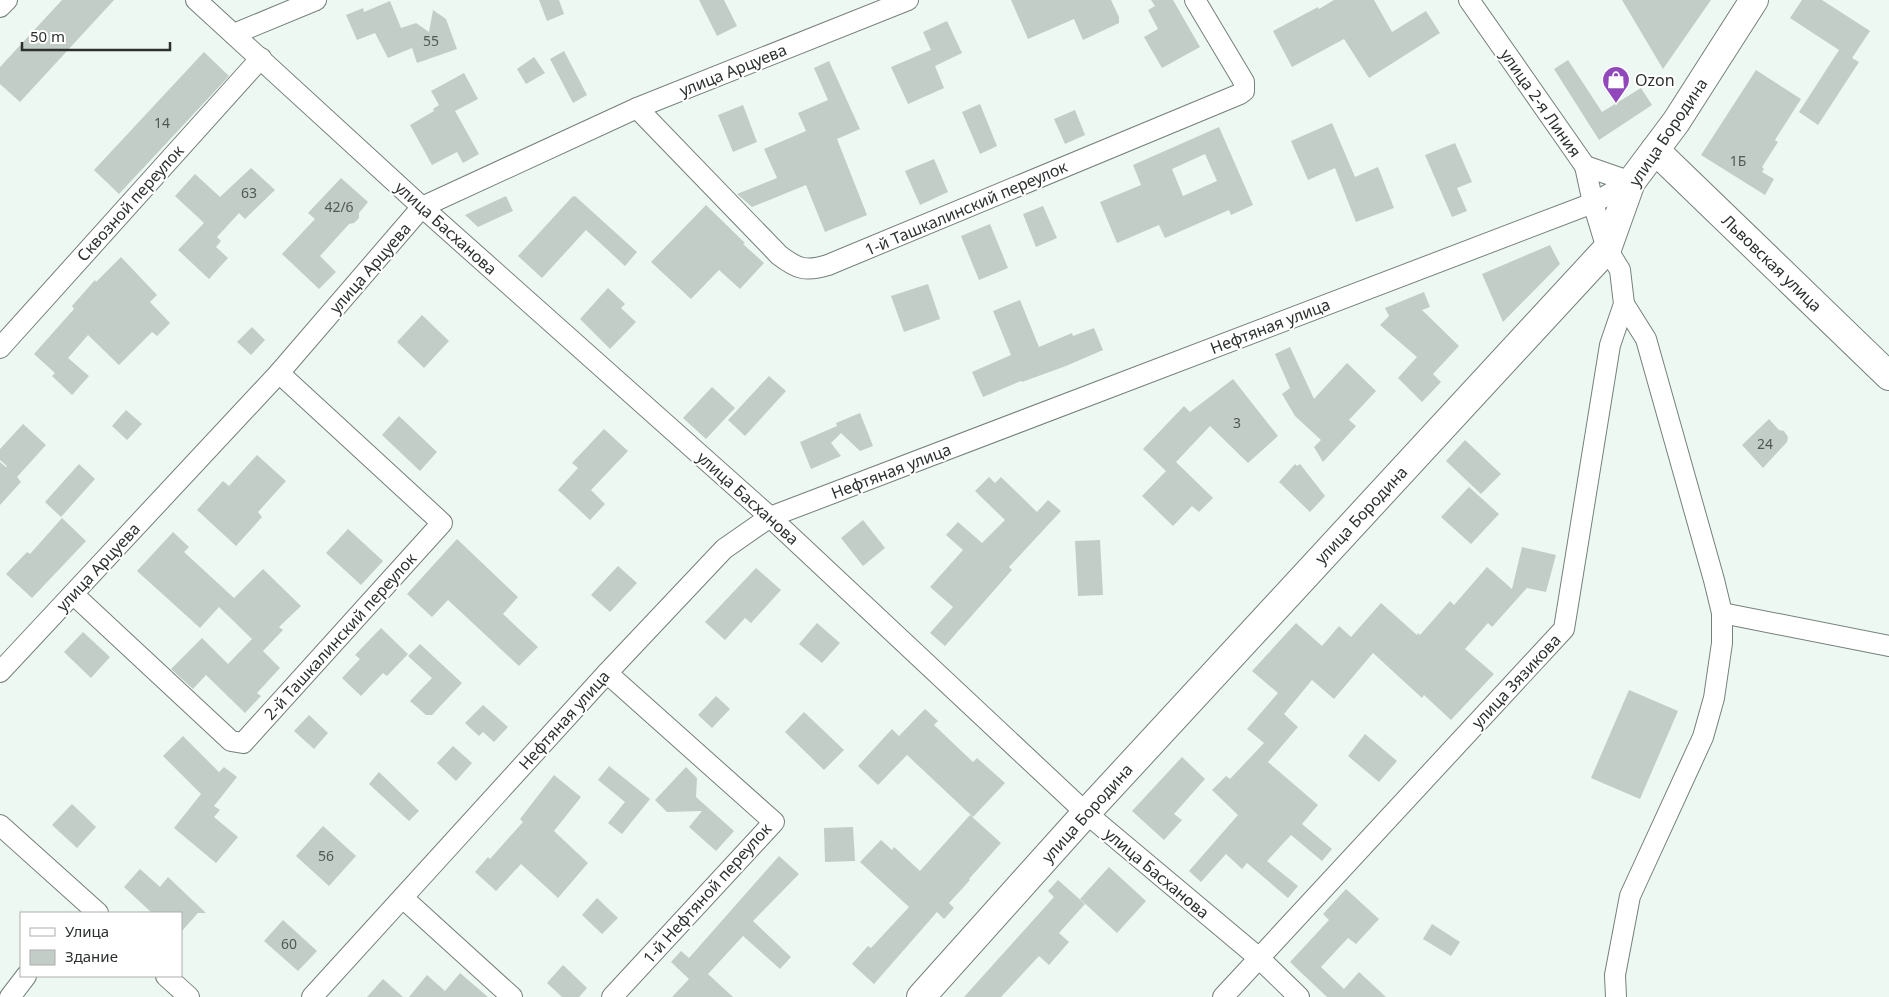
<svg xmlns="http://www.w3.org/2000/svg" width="1889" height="997" viewBox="0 0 1889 997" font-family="'Noto Sans',sans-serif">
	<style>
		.building { fill: #c2cdc7; fill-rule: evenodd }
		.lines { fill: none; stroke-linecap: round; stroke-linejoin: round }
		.street-casing { stroke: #75807a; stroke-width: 22 }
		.secondary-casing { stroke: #75807a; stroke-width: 30 }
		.street { stroke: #fff; stroke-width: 20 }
		.secondary { stroke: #fff; stroke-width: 28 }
		.labels { text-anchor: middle; stroke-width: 4; stroke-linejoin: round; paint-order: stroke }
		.number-label { font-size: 14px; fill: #525854 }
		.street-label { font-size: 16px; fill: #2c312e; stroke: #fff }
		.poi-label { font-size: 16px; fill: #2c312e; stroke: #fff; text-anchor: start }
	</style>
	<rect width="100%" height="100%" fill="#edf8f2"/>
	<!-- building -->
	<g class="building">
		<path d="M 62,0 L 114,0 L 20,102 L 0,84 L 0,67 Z"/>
		<path d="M 539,0 L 559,0 L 564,14 L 547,21 Z"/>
		<path d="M 699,0 L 724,0 L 737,26 L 717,36 Z"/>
		<path d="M 1011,0 L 1111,0 L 1119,17 L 1119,23 L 1083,40 L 1074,19 L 1028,39 Z"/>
		<path d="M 1151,0 L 1173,0 L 1200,47 L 1162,68 L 1144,37 L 1158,29 L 1148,10 L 1155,6 Z"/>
		<path d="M 1334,0 L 1374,0 L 1392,32 L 1426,11 L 1440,33 L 1369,78 L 1344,39 L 1292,67 L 1273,31 L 1318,7 L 1319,9 Z"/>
		<path d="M 1622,0 L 1711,0 L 1663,69 Z"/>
		<path d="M 1802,0 L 1822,0 L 1870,31 L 1852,58 L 1859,62 L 1818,125 L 1799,112 L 1839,50 L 1790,18 Z"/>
		<path d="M 390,1 L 401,28 L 416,23 L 429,32 L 433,10 L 446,19 L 457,49 L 417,63 L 412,48 L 388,58 L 375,33 L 357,40 L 346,15 L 363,8 L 364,12 Z"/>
		<path d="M 947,21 L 962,53 L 935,66 L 944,88 L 908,104 L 891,67 L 931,50 L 923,32 Z"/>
		<path d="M 564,51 L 587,95 L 573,103 L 550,59 Z"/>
		<path d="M 204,52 L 229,76 L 119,194 L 94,170 Z"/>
		<path d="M 534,57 L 545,73 L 526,84 L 517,69 Z"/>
		<path d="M 1568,60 L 1602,112 L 1641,88 L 1652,105 L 1599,140 L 1554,69 Z"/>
		<path d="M 829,61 L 860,129 L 837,139 L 867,215 L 825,232 L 806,185 L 752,207 L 737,194 L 777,178 L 764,149 L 806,131 L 798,113 L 828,100 L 814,68 Z"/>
		<path d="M 1756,70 L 1801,99 L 1775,140 L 1778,142 L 1762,167 L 1764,169 L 1762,172 L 1774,179 L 1765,195 L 1701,155 Z"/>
		<path d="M 464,73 L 478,99 L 455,111 L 479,154 L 463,163 L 457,152 L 432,165 L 410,125 L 434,111 L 433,109 L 439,105 L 431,91 Z"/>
		<path d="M 980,104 L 997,146 L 980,154 L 962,112 Z"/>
		<path d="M 743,105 L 757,142 L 733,152 L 718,115 Z"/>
		<path d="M 1075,110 L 1085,135 L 1065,144 L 1054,119 Z"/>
		<path d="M 1332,123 L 1355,177 L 1378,167 L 1394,208 L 1356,222 L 1335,168 L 1308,180 L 1291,141 Z"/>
		<path d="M 1219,127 L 1253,205 L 1231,215 L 1229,210 L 1165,238 L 1159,225 L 1117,243 L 1100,202 L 1141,185 L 1133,165 ZM 1205,154 L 1217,181 L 1183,196 L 1172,169 Z"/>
		<path d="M 1455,143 L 1472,182 L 1457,188 L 1467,211 L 1452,217 L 1425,155 Z"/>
		<path d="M 934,159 L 948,192 L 920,205 L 905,171 Z"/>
		<path d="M 251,168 L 275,190 L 245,219 L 239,213 L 217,237 L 221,241 L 216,247 L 228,258 L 209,279 L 178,250 L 204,223 L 175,196 L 195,174 L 220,197 Z"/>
		<path d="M 341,178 L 368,202 L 359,213 L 359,218 L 354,223 L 349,224 L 320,256 L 336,272 L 319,289 L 282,254 L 315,219 L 308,213 Z"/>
		<path d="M 506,196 L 513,211 L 478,227 L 465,215 Z"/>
		<path d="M 573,196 L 574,197 L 575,196 L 637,252 L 625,266 L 586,230 L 542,278 L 518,256 Z"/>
		<path d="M 706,205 L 745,243 L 743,244 L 764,263 L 740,289 L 719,270 L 691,299 L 651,262 Z"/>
		<path d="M 1043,206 L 1057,238 L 1036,247 L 1023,214 Z"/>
		<path d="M 990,224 L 1008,268 L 979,280 L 961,236 Z"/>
		<path d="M 1550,245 L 1560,264 L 1503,322 L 1482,274 Z"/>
		<path d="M 121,257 L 157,295 L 150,302 L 170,323 L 157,336 L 152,332 L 119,365 L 88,335 L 68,358 L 89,376 L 72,395 L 52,376 L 55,373 L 34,354 L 74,309 L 72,306 L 95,280 L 96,282 Z"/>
		<path d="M 928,284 L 940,319 L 904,332 L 891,296 Z"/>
		<path d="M 608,288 L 625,304 L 621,308 L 636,322 L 610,349 L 580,319 Z"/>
		<path d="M 1424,292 L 1430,307 L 1422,310 L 1459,346 L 1433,374 L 1441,382 L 1422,402 L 1398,378 L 1417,357 L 1380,325 L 1389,316 L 1385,308 Z"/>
		<path d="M 1020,300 L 1039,347 L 1072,333 L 1073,336 L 1094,328 L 1103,350 L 1066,366 L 1022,382 L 1021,381 L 983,397 L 972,372 L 1011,355 L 993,311 Z"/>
		<path d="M 422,315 L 449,341 L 424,368 L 397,342 Z"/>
		<path d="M 252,327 L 265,340 L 251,355 L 237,342 Z"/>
		<path d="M 1290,347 L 1314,399 L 1347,363 L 1376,391 L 1349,420 L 1356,426 L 1323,462 L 1314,447 L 1321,440 L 1295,416 L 1282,394 L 1290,388 L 1275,354 Z"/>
		<path d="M 769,376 L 786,391 L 745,436 L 728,420 Z"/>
		<path d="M 1233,379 L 1278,436 L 1248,463 L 1210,426 L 1176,462 L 1213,498 L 1199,512 L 1192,506 L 1173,526 L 1142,496 L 1166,471 L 1143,449 L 1184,406 L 1190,412 Z"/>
		<path d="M 712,387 L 735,408 L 706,439 L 683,418 Z"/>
		<path d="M 126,410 L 142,424 L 127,440 L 112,426 Z"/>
		<path d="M 860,413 L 873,446 L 860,451 L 841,433 L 831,443 L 841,456 L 811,469 L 800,442 L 837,426 L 836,423 Z"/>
		<path d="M 399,416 L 437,452 L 420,471 L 382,435 Z"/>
		<path d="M 1769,419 L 1779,430 L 1784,431 L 1788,437 L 1787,442 L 1763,468 L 1742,445 Z"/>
		<path d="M 23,424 L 46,445 L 17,477 L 21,482 L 0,505 L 0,462 L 6,467 L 7,466 L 0,460 L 0,449 Z"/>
		<path d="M 604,429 L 628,451 L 591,490 L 605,504 L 590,520 L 558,490 L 578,468 L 572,463 Z"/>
		<path d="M 1465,440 L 1501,474 L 1481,494 L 1446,461 Z"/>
		<path d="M 257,455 L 286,481 L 258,512 L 262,517 L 236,546 L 197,510 L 223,481 L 229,486 Z"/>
		<path d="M 79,464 L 95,479 L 61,517 L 45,502 Z"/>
		<path d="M 1295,464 L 1297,466 L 1300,464 L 1325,496 L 1310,512 L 1279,482 Z"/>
		<path d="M 989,477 L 995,483 L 1001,477 L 1037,512 L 1048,500 L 1061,511 L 1009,567 L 1012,570 L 945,646 L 930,633 L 953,607 L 930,587 L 963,550 L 946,535 L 958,522 L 982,543 L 1005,520 L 975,491 Z"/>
		<path d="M 1469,487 L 1499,514 L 1471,544 L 1441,517 Z"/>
		<path d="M 62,518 L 86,541 L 32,598 L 6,574 L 27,552 L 30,554 Z"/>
		<path d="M 863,520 L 885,548 L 863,566 L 841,538 Z"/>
		<path d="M 348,529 L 383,561 L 361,585 L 326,553 Z"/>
		<path d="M 173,532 L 189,547 L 184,552 L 234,598 L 263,569 L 301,606 L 279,627 L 283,630 L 263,651 L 280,668 L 257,693 L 261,696 L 245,713 L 206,675 L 193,689 L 171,669 L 202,638 L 228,664 L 252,639 L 219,607 L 200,628 L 137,571 Z"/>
		<path d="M 457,539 L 518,597 L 503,614 L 538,647 L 519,666 L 448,600 L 432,617 L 407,594 Z"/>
		<path d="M 1100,540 L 1103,595 L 1078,596 L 1075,541 Z"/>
		<path d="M 1522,547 L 1556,555 L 1546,592 L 1527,588 L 1492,627 L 1488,623 L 1465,649 L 1494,674 L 1451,720 L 1424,695 L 1422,698 L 1373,653 L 1334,699 L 1312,680 L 1284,714 L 1298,727 L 1268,762 L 1318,805 L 1302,824 L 1332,849 L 1322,861 L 1291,835 L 1267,861 L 1298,886 L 1288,898 L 1247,863 L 1242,869 L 1226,854 L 1201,882 L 1189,871 L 1238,815 L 1212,790 L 1226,776 L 1230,779 L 1264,743 L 1247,729 L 1278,693 L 1252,671 L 1296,623 L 1322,646 L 1339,626 L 1351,637 L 1381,603 L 1417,635 L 1418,633 L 1420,635 L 1450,601 L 1454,605 L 1487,567 L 1512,589 Z"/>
		<path d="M 618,566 L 637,583 L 610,612 L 591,595 Z"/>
		<path d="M 756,568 L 781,590 L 751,623 L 745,618 L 725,640 L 705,622 Z"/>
		<path d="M 817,623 L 840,643 L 822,663 L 799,644 Z"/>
		<path d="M 381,628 L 408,654 L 387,676 L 383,673 L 361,696 L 342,678 L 360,659 L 355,655 Z"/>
		<path d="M 83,632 L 110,657 L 91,678 L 64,652 Z"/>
		<path d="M 420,644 L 462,683 L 432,715 L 426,715 L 410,701 L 432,678 L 408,656 Z"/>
		<path d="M 1629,690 L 1678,711 L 1640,799 L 1591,778 Z"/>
		<path d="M 716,696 L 730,709 L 712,728 L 698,715 Z"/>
		<path d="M 483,705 L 508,727 L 494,742 L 483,732 L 479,736 L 465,723 Z"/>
		<path d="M 925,709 L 938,721 L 934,725 L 973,762 L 977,758 L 1005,783 L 973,817 L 907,755 L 878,785 L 858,766 L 892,729 L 899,736 Z"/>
		<path d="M 804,712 L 844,750 L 824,770 L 785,732 Z"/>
		<path d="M 309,715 L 328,733 L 314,749 L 294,731 Z"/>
		<path d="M 1365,734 L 1397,761 L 1379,782 L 1348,756 Z"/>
		<path d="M 183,736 L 219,772 L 224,767 L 237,777 L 214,806 L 220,810 L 214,817 L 238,837 L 216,863 L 174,828 L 201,794 L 163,756 Z"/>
		<path d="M 453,746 L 472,763 L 456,781 L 437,763 Z"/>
		<path d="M 1182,757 L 1205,779 L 1174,814 L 1182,820 L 1164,840 L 1132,811 Z"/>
		<path d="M 609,766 L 650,799 L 622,834 L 608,823 L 625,802 L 598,780 Z"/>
		<path d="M 686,767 L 697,778 L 696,797 L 734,831 L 716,851 L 689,827 L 702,811 L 667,812 L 655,800 Z"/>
		<path d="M 379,772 L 419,811 L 409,821 L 369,784 Z"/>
		<path d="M 554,775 L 581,797 L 554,831 L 588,863 L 558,898 L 521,864 L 496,891 L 475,872 L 488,857 L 490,859 L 523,822 L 520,819 Z"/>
		<path d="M 72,804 L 96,827 L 77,848 L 52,825 Z"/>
		<path d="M 970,815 L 1001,843 L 969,879 L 970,880 L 949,903 L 954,908 L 944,919 L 937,912 L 874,984 L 852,964 L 868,946 L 871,948 L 909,907 L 860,862 L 881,840 L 892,850 L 894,847 L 920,871 Z"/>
		<path d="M 323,826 L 356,856 L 329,886 L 296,856 Z"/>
		<path d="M 853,827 L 855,861 L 825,862 L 824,828 Z"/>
		<path d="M 779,856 L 799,874 L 753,921 L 791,957 L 780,969 L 743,936 L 708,974 L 733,997 L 672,997 L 689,979 L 671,962 L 681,951 L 689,958 Z"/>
		<path d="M 1109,867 L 1146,901 L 1117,933 L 1080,899 Z"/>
		<path d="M 140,869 L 160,887 L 168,877 L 206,913 L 198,913 L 181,932 L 181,913 L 152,913 L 124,887 Z"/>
		<path d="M 1058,880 L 1085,904 L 1059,933 L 1069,942 L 1049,965 L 1039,956 L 1001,997 L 964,997 L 1054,897 L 1048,891 Z"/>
		<path d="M 1346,889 L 1379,919 L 1356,944 L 1348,938 L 1321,967 L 1344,989 L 1359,972 L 1386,997 L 1327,997 L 1290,962 L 1329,920 L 1323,914 Z"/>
		<path d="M 597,898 L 618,918 L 602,934 L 582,915 Z"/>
		<path d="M 283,920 L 317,951 L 298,971 L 264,941 Z"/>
		<path d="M 1432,924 L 1460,942 L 1451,956 L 1423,939 Z"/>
		<path d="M 563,965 L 587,988 L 579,997 L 562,997 L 547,983 Z"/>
		<path d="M 460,973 L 488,997 L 409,997 L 427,975 L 445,991 Z"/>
		<path d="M 383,979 L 403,997 L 367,997 Z"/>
	</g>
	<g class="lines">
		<defs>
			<g id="street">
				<path d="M 196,0 L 422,207 L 770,517 L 1086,813 L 1259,958 L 1299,997"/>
				<path d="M 1469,0 L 1585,166 L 1631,182"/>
				<path d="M 0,7 L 7,0"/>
				<path d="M 234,34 L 316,0"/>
				<path d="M 637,108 L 779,255 C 797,269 806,272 828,265 L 1240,94 L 1244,91 L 1244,82 L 1195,0"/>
				<path d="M 0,348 L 261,58"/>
				<path d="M 73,594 L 231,741 L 243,743 L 442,523 L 279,373"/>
				<path d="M 1722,613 L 1889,646"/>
				<path d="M 0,672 L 279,373 L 422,207 L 637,108 L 908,0"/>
				<path d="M 607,673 L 774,822 L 612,997"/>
				<path d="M 0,825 L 98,913"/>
				<path d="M 403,898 L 512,997"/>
				<path d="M 166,976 L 189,997"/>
				<path d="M 10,997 L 26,976"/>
				<path d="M 312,997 L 607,673 L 724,549 L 770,517 L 1593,203 L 1631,182"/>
				<path d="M 1223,997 L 1564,629 L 1610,345 L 1624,304 L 1620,270 L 1607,249 L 1593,203 L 1585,166"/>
				<path d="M 1616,997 L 1615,975 L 1630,896 L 1703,737 L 1714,698 L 1722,643 L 1722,613 L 1714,580 L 1646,339 L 1624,304"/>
			</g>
			<g id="secondary">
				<path d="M 1655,150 L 1889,376"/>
				<path d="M 921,997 L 1086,813 L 1607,249 L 1631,182 L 1676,122 L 1754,0"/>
			</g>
		</defs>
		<!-- street casing -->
		<use href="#street" class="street-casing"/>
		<!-- secondary casing -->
		<use href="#secondary" class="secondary-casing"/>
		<!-- street -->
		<use href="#street" class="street"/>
		<!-- secondary -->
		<use href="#secondary" class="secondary"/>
	</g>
	<!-- icons -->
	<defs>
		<symbol id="shop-pin" viewBox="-11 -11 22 30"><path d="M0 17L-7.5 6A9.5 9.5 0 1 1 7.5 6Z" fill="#9148bb" stroke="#fff"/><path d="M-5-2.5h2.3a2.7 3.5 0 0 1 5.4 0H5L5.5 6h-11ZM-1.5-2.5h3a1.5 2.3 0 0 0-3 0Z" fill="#fff"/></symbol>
	</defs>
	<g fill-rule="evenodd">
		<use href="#shop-pin" x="1600" y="64" width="32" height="43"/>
	</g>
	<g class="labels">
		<!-- number labels -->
		<g class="number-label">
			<text x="431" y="46">55</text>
			<text x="162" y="128">14</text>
			<text x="1738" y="166">1Б</text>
			<text x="249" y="198">63</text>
			<text x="339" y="212">42/6</text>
			<text x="1237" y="428">3</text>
			<text x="1765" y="449">24</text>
			<text x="326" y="861">56</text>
			<text x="289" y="949">60</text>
		</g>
		<!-- street labels -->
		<g class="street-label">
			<text transform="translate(733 70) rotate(-22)" y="6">улица Арцуева</text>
			<text transform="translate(1541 103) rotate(55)" y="6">улица 2-я Линия</text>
			<text transform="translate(1668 132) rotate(-56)" y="6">улица Бородина</text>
			<text transform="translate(130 203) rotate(-48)" y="6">Сквозной переулок</text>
			<text transform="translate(966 208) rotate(-23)" y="6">1-й Ташкалинский переулок</text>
			<text transform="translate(446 228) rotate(42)" y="6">улица Басханова</text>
			<text transform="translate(1772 263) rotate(44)" y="6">Львовская улица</text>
			<text transform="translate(370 268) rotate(-49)" y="6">улица Арцуева</text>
			<text transform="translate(1270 326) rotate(-21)" y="6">Нефтяная улица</text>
			<text transform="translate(891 471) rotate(-21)" y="6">Нефтяная улица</text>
			<text transform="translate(748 498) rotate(42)" y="6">улица Басханова</text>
			<text transform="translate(1361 515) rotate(-47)" y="6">улица Бородина</text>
			<text transform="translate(98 567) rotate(-47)" y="6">улица Арцуева</text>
			<text transform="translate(340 636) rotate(-48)" y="6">2-й Ташкалинский переулок</text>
			<text transform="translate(1516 681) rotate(-47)" y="6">улица Зязикова</text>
			<text transform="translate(564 720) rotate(-48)" y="6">Нефтяная улица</text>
			<text transform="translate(1087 813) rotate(-48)" y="6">улица Бородина</text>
			<text transform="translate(1157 873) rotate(40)" y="6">улица Басханова</text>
			<text transform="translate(707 893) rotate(-48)" y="6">1-й Нефтяной переулок</text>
		</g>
		<!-- poi labels -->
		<g class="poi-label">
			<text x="1635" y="86">Ozon</text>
		</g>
	</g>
	<!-- legend -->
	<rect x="20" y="912" width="162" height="65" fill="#ffffff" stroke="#abadab"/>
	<rect x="30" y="928" width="25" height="8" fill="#ffffff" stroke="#abadab"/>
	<text x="65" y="937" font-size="15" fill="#2c312e">Улица</text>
	<rect x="30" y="950" width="25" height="15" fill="#c2cdc7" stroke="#abadab"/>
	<text x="65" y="962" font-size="15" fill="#2c312e">Здание</text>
	<!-- scale -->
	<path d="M22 42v8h148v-8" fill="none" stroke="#2c312e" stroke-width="2.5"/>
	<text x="30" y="42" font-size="15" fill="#2c312e" stroke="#ffffff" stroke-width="4" paint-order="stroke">50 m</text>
</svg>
